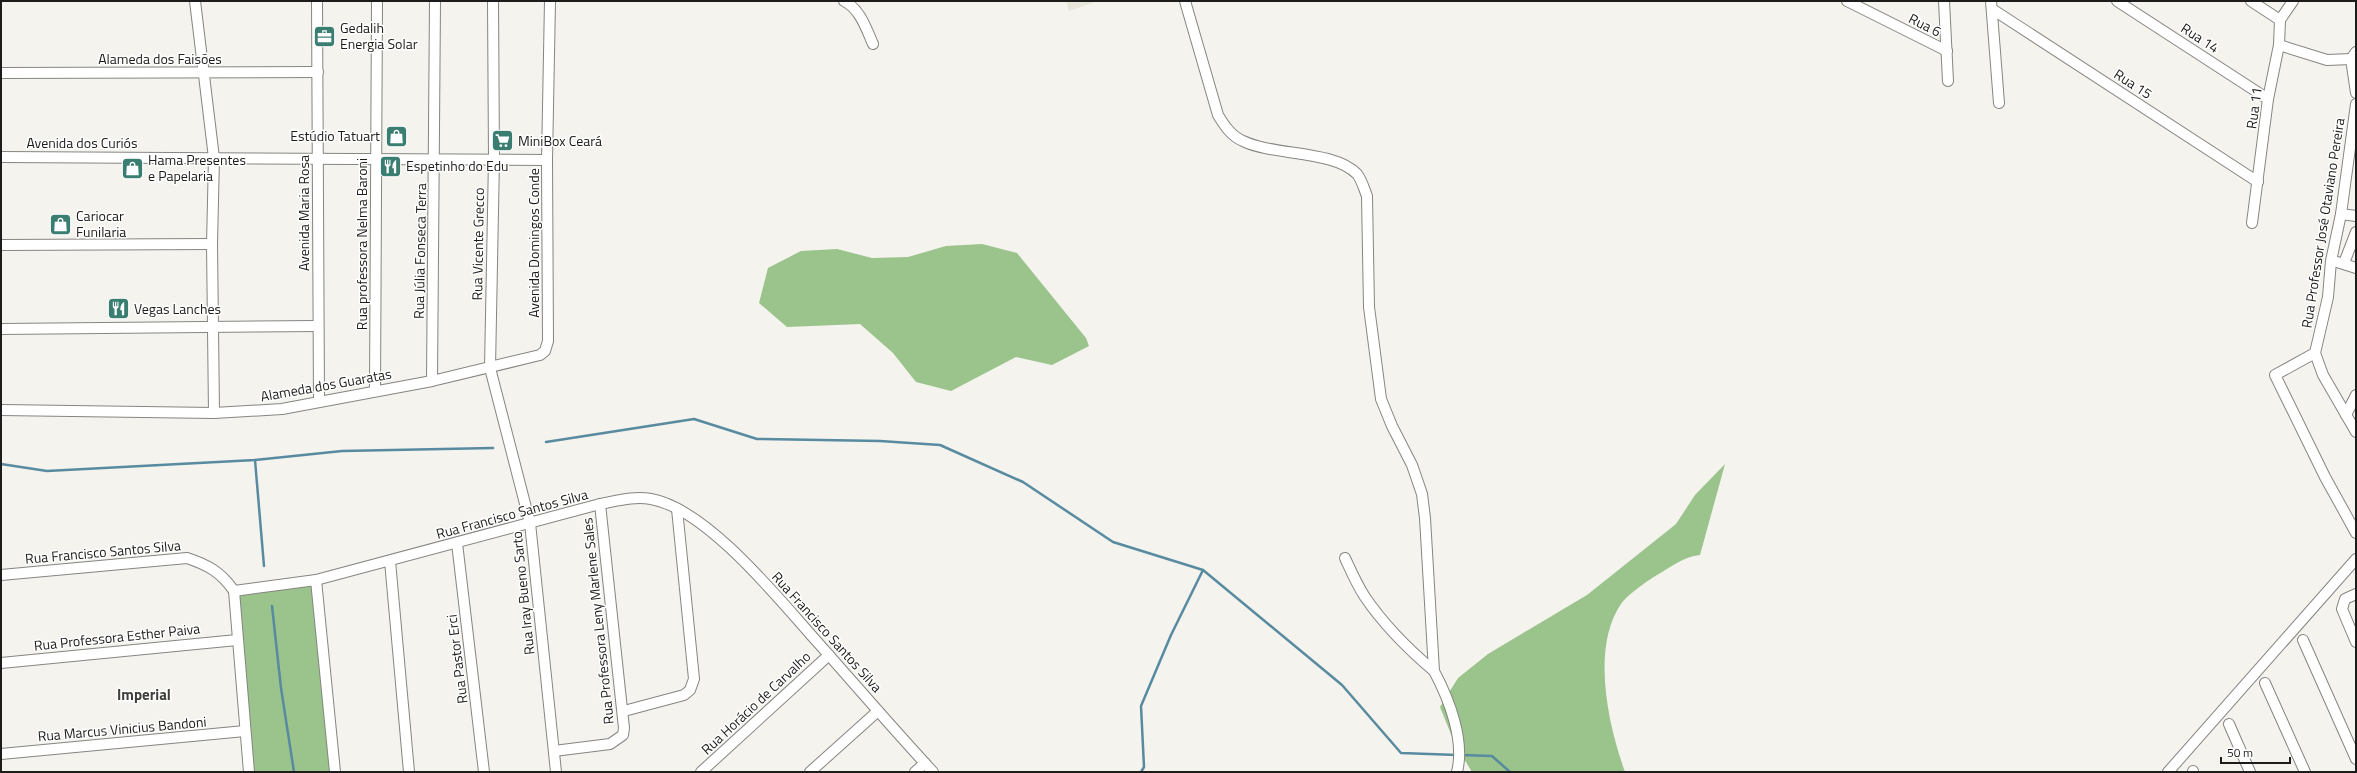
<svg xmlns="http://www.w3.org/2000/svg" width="2357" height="773" viewBox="0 0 2357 773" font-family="'Titillium Web',sans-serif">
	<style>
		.built { fill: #e9e7db }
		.forest { fill: #9bc38c }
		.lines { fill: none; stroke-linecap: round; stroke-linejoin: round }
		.stream { stroke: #588aa0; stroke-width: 2.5 }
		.minor-casing { stroke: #868581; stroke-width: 12 }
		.minor { stroke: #fff; stroke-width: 10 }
		.labels { text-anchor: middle; stroke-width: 3; stroke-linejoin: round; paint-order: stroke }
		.street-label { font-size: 14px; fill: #1c1c1a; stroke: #fff }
		.poi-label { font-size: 14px; fill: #1c1c1a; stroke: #fff; text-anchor: start }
		.neighbourhood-label { font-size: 15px; font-weight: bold; fill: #3f3f3b; stroke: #fff }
	</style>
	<rect width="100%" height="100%" fill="#f4f3ee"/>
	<!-- built -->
	<path class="built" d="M 1066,1 L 1098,1 L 1069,11 Z"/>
	<!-- forest -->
	<g class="forest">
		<path d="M 982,244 L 1017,253 L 1086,338 L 1089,346 L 1052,365 L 1016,357 L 951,391 L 916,382 L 893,353 L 860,324 L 787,327 L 759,303 L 768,268 L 801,251 L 837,249 L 872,258 L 908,257 L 946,246 Z"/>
		<path d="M 1725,464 L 1700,555 C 1683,557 1671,567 1657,575 C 1647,581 1627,595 1621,604 C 1591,648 1608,725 1625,772 L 1472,772 L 1455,744 L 1440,707 L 1458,678 L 1488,654 L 1587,595 L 1676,524 L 1695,495 Z"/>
		<path d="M 314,584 L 331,772 L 252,772 L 238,594 Z"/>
	</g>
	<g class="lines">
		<!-- stream -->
		<g class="stream">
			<path d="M 546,442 L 694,419 L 757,439 L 880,441 L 940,445 L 1023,482 L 1113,542 L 1203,570 L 1342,685 L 1401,753 L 1457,755"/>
			<path d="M 255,460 L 264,566"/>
			<path d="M 1,464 L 47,471 L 255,460 L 342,451 L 493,448"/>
			<path d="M 272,606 L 281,688 L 294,772"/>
			<path d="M 1462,755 L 1492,756 L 1510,772"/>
			<path d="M 1141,772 L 1144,767 L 1141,706 L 1171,635 L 1203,570"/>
		</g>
		<defs>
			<g id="minor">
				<path d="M 195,1 L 214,158 L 212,244 L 214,413"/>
				<path d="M 317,1 L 319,401"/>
				<path d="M 493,1 L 494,159 L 490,368 L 530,523 L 556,772"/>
				<path d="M 844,1 C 860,9 866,28 873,44"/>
				<path d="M 1185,1 L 1218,115 C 1224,125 1231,136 1243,141 C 1274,156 1334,150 1357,174 C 1362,180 1364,189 1367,196 L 1369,307 L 1381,399 L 1392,426 L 1412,465 L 1422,494 L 1425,518 L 1434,671 C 1449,699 1465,740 1457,772"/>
				<path d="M 1847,1 L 1947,51"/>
				<path d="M 1944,1 L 1948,81"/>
				<path d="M 1991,1 L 1999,103"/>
				<path d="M 2117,1 L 2268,99"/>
				<path d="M 2251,1 L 2280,20"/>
				<path d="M 1992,9 L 2258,182"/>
				<path d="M 2279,45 L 2327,60 L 2351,59"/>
				<path d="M 2356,52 L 2351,59 L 2356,93"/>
				<path d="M 1,73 L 318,72"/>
				<path d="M 2356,104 L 2341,214 L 2331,261 L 2328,297 L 2315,353 L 2323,375 L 2356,432"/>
				<path d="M 1,157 L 547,160"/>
				<path d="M 2341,214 L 2356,216"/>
				<path d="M 2252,223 L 2268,99 L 2279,45 L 2280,20 L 2293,1"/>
				<path d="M 1,245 L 212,244"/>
				<path d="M 2337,262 L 2356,268"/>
				<path d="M 2344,263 L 2356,232"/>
				<path d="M 1,329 L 318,326"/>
				<path d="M 2315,353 L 2275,375 L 2325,477 L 2356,533"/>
				<path d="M 432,381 L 435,1"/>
				<path d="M 375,390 L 377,1"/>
				<path d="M 1,410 L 214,413 L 282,409 L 432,381 L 540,355 L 545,351 L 548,341 L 547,160 L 550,1"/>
				<path d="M 2346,415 L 2356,395"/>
				<path d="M 457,543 L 484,772"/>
				<path d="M 1345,558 C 1351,571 1357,585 1365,597 C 1384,625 1408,649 1434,671"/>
				<path d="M 390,561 L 409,772"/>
				<path d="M 1,575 L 187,558 C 208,565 221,572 234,591 L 316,580 L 600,504 C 617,501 633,496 651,499 C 708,509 782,603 820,645 C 858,688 895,731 933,772"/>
				<path d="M 316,580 L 335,772"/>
				<path d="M 234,591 L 249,772"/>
				<path d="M 2356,594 L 2345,599 L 2342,609 L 2356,642"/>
				<path d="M 2303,640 L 2356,759"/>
				<path d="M 1,663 L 237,640"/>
				<path d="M 2265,683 L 2305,772"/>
				<path d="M 624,711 L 684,695 L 690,690 L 694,679 L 677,509"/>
				<path d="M 2229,724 L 2250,772"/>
				<path d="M 554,751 L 610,744 L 623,735 L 624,728 L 600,504"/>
				<path d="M 1,754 L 245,731"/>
				<path d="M 2193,771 L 2193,772"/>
				<path d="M 701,772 L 829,655"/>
				<path d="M 810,772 L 878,711"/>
				<path d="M 915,772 L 925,763"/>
				<path d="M 2168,772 L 2356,559"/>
			</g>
		</defs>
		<!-- minor casing -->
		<use href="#minor" class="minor-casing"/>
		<!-- minor -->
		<use href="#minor" class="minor"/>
	</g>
	<!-- icons -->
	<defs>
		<symbol id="office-square" viewBox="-11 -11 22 22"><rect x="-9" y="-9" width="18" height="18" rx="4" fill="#3a7e72" stroke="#fff"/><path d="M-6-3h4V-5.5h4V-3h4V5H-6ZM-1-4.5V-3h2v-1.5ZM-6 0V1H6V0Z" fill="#fff"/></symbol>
		<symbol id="shop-square" viewBox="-11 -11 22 22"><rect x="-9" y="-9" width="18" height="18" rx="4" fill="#3a7e72" stroke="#fff"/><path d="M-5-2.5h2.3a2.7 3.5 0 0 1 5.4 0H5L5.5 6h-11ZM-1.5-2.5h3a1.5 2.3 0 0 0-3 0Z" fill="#fff"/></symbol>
		<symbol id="supermarket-square" viewBox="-11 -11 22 22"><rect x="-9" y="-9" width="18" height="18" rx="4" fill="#3a7e72" stroke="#fff"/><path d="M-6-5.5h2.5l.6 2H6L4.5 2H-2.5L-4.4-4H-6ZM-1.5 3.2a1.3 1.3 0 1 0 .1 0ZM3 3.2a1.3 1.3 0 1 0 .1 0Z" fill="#fff"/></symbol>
		<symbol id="restaurant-square" viewBox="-11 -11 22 22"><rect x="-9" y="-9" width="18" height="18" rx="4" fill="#3a7e72" stroke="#fff"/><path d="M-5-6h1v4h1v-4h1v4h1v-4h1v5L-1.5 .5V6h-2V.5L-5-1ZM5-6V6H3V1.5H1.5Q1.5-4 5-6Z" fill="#fff"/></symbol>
	</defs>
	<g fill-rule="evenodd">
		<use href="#office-square" x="312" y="24" width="25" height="25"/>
		<use href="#shop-square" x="384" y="124" width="25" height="25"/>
		<use href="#supermarket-square" x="490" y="128" width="25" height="25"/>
		<use href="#restaurant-square" x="378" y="154" width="25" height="25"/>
		<use href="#shop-square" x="120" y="156" width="25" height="25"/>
		<use href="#shop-square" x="48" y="212" width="25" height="25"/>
		<use href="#restaurant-square" x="106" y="296" width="25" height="25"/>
	</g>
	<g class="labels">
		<!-- street labels -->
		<g class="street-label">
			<text transform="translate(1925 25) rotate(27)" y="5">Rua 6</text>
			<text transform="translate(2200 38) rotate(33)" y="5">Rua 14</text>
			<text x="160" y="64">Alameda dos Faisões</text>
			<text transform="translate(2133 84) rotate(33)" y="5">Rua 15</text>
			<text transform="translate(2254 108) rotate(-82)" y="5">Rua 11</text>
			<text x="82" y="148">Avenida dos Curiós</text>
			<text transform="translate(304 213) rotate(-90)" y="5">Avenida Maria Rosa</text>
			<text transform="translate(2323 223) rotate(-81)" y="5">Rua Professor José Otaviano Pereira</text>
			<text transform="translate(534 243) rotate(-90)" y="5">Avenida Domingos Conde</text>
			<text transform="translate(362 244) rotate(-90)" y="5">Rua professora Nelma Baroni</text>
			<text transform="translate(478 244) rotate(-89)" y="5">Rua Vicente Grecco</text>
			<text transform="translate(420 251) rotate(-89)" y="5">Rua Júlia Fonseca Terra</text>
			<text transform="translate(326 385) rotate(-10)" y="5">Alameda dos Guaratas</text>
			<text transform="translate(512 514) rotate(-15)" y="5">Rua Francisco Santos Silva</text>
			<text transform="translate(103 552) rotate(-5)" y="5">Rua Francisco Santos Silva</text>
			<text transform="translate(523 593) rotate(-96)" y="5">Rua Iray Bueno Sarto</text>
			<text transform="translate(598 621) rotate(-96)" y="5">Rua Professora Leny Marlene Sales</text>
			<text transform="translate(827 632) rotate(48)" y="5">Rua Francisco Santos Silva</text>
			<text transform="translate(117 637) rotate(-6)" y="5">Rua Professora Esther Paiva</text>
			<text transform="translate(457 659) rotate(-97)" y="5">Rua Pastor Erci</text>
			<text transform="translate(756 703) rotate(-43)" y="5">Rua Horácio de Carvalho</text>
			<text transform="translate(122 729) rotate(-5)" y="5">Rua Marcus Vinicius Bandoni</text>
		</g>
		<!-- poi labels -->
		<g class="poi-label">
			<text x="340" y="33">Gedalih<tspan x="340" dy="16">Energia Solar</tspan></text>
			<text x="380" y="141" text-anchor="end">Estúdio Tatuart</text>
			<text x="518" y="146">MiniBox Ceará</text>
			<text x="148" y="165">Hama Presentes<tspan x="148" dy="16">e Papelaria</tspan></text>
			<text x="406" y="171">Espetinho do Edu</text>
			<text x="76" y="221">Cariocar<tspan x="76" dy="16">Funilaria</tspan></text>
			<text x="134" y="314">Vegas Lanches</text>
		</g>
		<!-- neighbourhood labels -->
		<g class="neighbourhood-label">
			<text x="144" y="700">Imperial</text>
		</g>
	</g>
	<!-- border -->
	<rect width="2357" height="773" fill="none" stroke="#1c1c1a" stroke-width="4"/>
	<!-- scale -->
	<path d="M2221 757v6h69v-6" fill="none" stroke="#1c1c1a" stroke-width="2"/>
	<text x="2227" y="757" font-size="12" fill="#1c1c1a" stroke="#ffffff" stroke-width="3" paint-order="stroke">50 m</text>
</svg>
